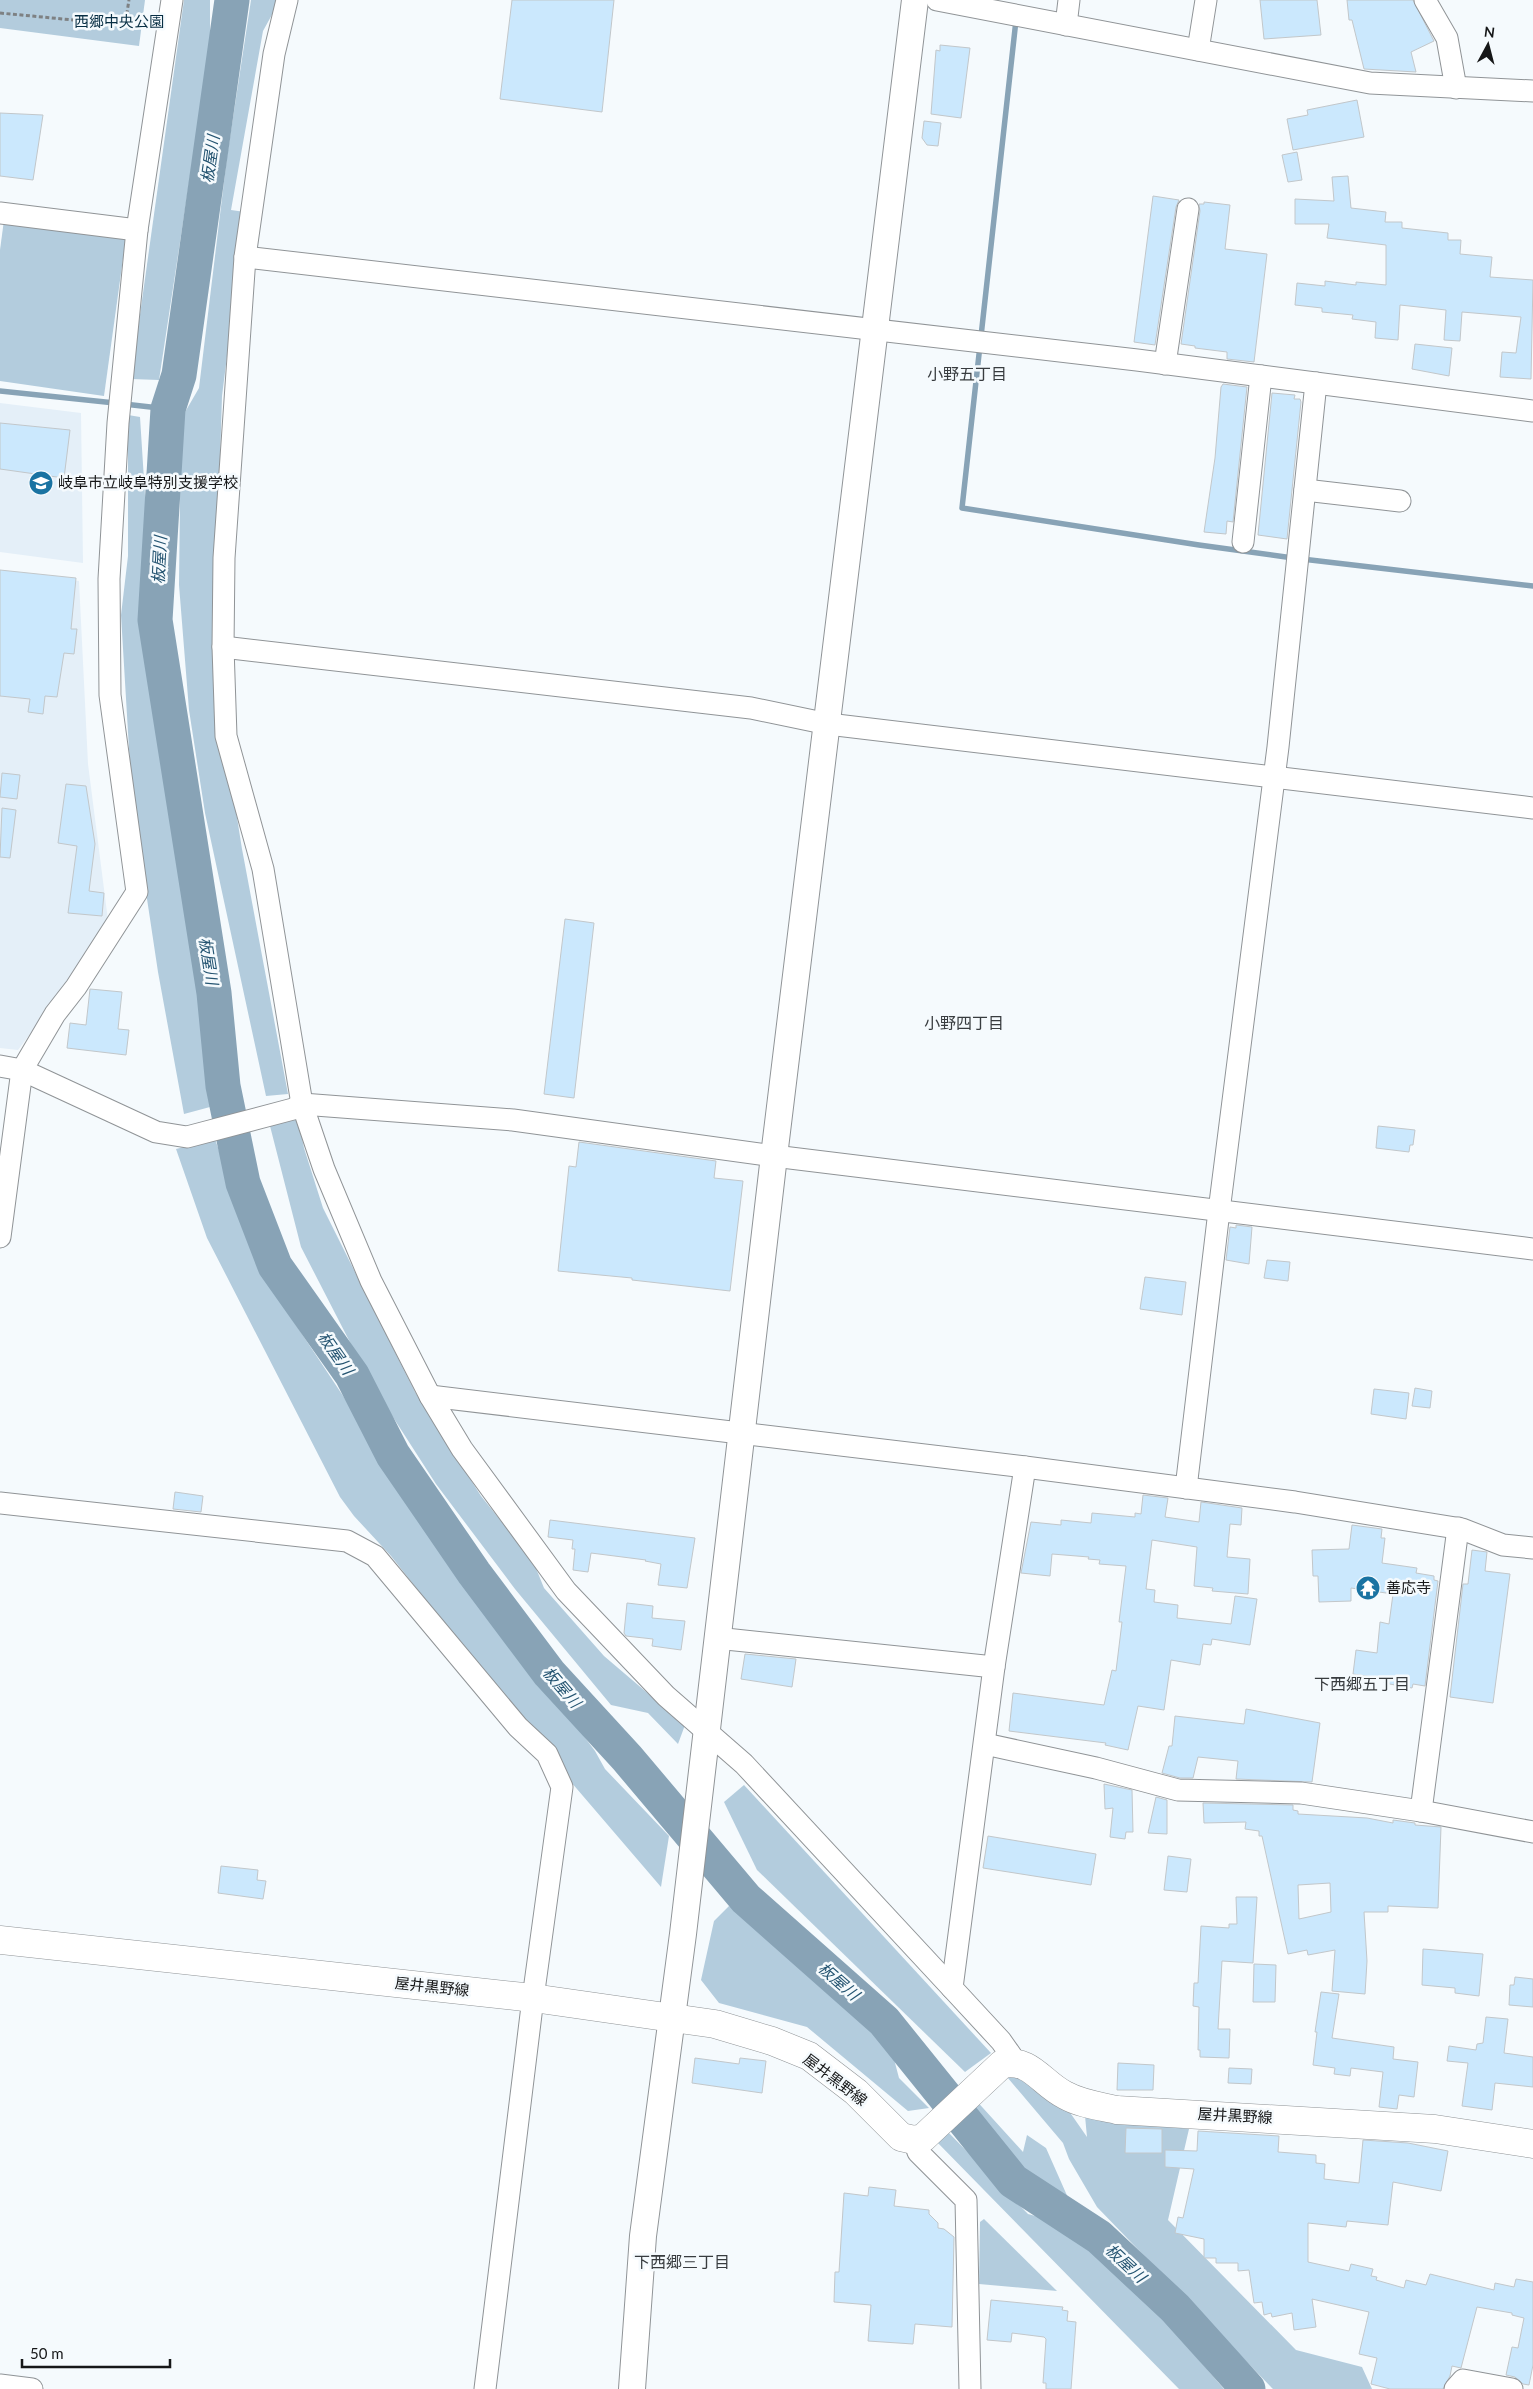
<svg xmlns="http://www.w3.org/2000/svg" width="1533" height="2389" viewBox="0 0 1533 2389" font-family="Lato,'Noto Sans JP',sans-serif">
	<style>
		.built { fill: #e4eff8 }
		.green { fill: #b3ccdd }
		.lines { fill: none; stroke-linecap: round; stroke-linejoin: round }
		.stream { stroke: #88a3b6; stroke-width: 5.5 }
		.river { stroke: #88a3b6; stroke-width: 35 }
		.building { fill: #cbe8fd; stroke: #c2c7ca; fill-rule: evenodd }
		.minor-casing { stroke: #909497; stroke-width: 23 }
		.tertiary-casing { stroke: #909497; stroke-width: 28 }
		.secondary-casing { stroke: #909497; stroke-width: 29 }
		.path { stroke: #7e8183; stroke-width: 3; stroke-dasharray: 4 2.5; stroke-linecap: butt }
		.minor { stroke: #fff; stroke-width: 21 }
		.tertiary { stroke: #fff; stroke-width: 26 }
		.secondary { stroke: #fff; stroke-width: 28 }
		.labels { text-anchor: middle; stroke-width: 5; stroke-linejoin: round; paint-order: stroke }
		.park-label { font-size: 15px; fill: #072e43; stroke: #f5fafd }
		.poi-label { font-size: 15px; fill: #161718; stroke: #f5fafd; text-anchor: start }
		.street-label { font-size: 15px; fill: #161718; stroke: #f5fafd }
		.water-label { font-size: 16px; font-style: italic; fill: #245471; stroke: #f5fafd }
		.neighbourhood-label { font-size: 16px; fill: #383c3f; stroke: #f5fafd }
	</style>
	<rect width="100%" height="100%" fill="#f5fafd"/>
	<!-- built -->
	<g class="built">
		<path d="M 0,403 L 81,413 L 83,563 L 0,552 Z"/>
		<path d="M 0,571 L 79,581 L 88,764 L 109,928 L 18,1050 L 0,1048 Z"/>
	</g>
	<!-- green -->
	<g class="green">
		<path d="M 0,0 L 145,0 L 139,46 L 0,28 Z"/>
		<path d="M 184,0 L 210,0 L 210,45 L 159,380 L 131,379 Z"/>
		<path d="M 251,0 L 276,0 L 274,11 L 263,31 L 231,210 L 245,212 L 222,396 L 218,527 L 220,710 L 242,849 L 288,1094 L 266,1096 L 205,813 L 189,710 L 179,585 L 181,419 L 199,388 L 227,157 Z"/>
		<path d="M 4,220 L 126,237 L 104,396 L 0,381 L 0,250 Z"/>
		<path d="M 128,415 L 140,417 L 162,762 L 192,915 L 210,1107 L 184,1114 L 158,972 L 132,799 L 121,615 L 128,556 Z"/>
		<path d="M 298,1118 L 304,1148 L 323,1208 L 415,1392 L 481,1496 L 533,1561 L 544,1588 L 604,1656 L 685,1725 L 678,1744 L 648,1713 L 611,1705 L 515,1589 L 436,1484 L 371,1383 L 301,1247 L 270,1126 Z"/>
		<path d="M 215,1139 L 253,1251 L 288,1313 L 363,1426 L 412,1507 L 595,1751 L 605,1769 L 669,1836 L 661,1887 L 547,1754 L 391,1556 L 354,1516 L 340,1497 L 207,1238 L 176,1149 Z"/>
		<path d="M 744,1785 L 991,2053 L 965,2072 L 757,1870 L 724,1802 Z"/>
		<path d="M 729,1906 L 755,1919 L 884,2021 L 899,2078 L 929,2108 L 908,2111 L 807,2027 L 719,2003 L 701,1980 L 714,1921 Z"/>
		<path d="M 1002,2071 L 1046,2078 L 1087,2137 L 1085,2116 L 1189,2129 L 1168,2220 L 1296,2350 L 1362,2367 L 1372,2389 L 1273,2389 L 1097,2207 L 1069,2159 L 1063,2143 Z"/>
		<path d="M 973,2097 L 1023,2152 L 1027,2135 L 1046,2148 L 1069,2200 L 1060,2211 L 1013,2181 L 982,2132 Z"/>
		<path d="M 948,2132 L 1028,2214 L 1068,2225 L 1114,2251 L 1166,2322 L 1224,2389 L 1179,2389 L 935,2140 Z"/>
		<path d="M 984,2219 L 1057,2291 L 979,2284 L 980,2222 Z"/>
	</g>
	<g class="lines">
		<!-- stream -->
		<g class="stream">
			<path d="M 1016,20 L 962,508 L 1199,545 L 1293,558"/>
			<path d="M 0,391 L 115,403"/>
			<path d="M 124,404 L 168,409"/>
			<path d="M 1302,559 L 1533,586"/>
		</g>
		<!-- river -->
		<path class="river" d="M 232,0 L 179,375 L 168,409 L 155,620 L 214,993 L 223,1086 L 243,1183 L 275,1266 L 352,1375 L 393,1455 L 474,1573 L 549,1673 L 627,1758 L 746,1899 L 884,2021 L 1013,2181 L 1099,2237 L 1175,2308 L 1248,2389"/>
	</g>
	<!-- building -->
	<g class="building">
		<path d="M 512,0 L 614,0 L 602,112 L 500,99 Z"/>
		<path d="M 1260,0 L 1317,0 L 1321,35 L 1264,39 Z"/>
		<path d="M 1347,0 L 1413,0 L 1434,41 L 1411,52 L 1416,72 L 1364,69 L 1352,20 L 1349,20 Z"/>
		<path d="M 940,45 L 970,48 L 961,118 L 931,114 L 936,50 L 940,51 Z"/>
		<path d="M 1357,100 L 1364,137 L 1293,150 L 1287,119 L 1308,115 L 1307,110 Z"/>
		<path d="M 0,113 L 43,115 L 33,180 L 0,176 Z"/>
		<path d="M 924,121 L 941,123 L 938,146 L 927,145 L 922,138 Z"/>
		<path d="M 1297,152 L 1302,180 L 1288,182 L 1282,155 Z"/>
		<path d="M 1348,176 L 1351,208 L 1386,212 L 1385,222 L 1402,222 L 1402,228 L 1448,233 L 1448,240 L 1461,240 L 1460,254 L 1492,257 L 1490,277 L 1533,280 L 1531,379 L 1500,377 L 1502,352 L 1516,353 L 1521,317 L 1462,312 L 1460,341 L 1444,340 L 1446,310 L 1400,305 L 1398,340 L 1375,338 L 1376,322 L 1352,319 L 1353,315 L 1322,312 L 1322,308 L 1295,305 L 1297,283 L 1325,286 L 1325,281 L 1356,285 L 1356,282 L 1386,285 L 1386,245 L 1327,238 L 1329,224 L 1295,224 L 1295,199 L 1334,201 L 1332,177 Z"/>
		<path d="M 1153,196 L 1179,200 L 1176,207 L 1155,345 L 1134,342 Z"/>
		<path d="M 1204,202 L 1230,205 L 1225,249 L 1267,254 L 1254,362 L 1227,359 L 1227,352 L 1195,348 L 1195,346 L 1181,344 L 1200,211 L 1199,204 L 1204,204 Z"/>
		<path d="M 1415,344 L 1452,348 L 1449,376 L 1412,369 Z"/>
		<path d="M 1223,384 L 1247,387 L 1233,522 L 1227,521 L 1226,534 L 1204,532 L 1215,458 L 1221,387 Z"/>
		<path d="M 1272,393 L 1295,395 L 1294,399 L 1300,399 L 1301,402 L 1287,539 L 1258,535 Z"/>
		<path d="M 0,423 L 70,430 L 64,478 L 0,469 Z"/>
		<path d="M 0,570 L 76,578 L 71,629 L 77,629 L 74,654 L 64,653 L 57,697 L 45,696 L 43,714 L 28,712 L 30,699 L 0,696 Z"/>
		<path d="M 2,773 L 20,775 L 17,799 L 0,797 Z"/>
		<path d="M 66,784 L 86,786 L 95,844 L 89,891 L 104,893 L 102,916 L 68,913 L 77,846 L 58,843 Z"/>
		<path d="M 2,808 L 16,810 L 10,858 L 0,857 Z"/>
		<path d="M 565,919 L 594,923 L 574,1098 L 544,1094 Z"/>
		<path d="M 90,989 L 122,992 L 118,1029 L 129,1030 L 126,1055 L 67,1048 L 70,1023 L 86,1025 Z"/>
		<path d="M 1378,1126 L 1415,1130 L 1413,1145 L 1410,1145 L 1409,1152 L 1376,1148 Z"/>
		<path d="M 579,1142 L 716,1161 L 714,1178 L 743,1181 L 730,1291 L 632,1280 L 632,1278 L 558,1271 L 569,1166 L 576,1167 Z"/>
		<path d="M 1236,1225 L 1252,1227 L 1249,1264 L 1226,1260 L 1230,1227 L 1236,1228 Z"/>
		<path d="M 1267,1260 L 1290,1262 L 1288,1281 L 1264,1278 Z"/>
		<path d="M 1145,1277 L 1186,1282 L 1182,1315 L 1140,1309 Z"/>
		<path d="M 1415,1388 L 1432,1391 L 1430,1408 L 1412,1406 Z"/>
		<path d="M 1374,1389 L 1409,1393 L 1406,1419 L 1371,1414 Z"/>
		<path d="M 175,1492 L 203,1496 L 201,1512 L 173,1509 Z"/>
		<path d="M 1143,1495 L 1168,1498 L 1165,1517 L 1199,1522 L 1201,1502 L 1242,1508 L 1241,1525 L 1230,1524 L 1227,1557 L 1250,1559 L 1248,1594 L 1212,1591 L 1213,1588 L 1194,1586 L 1197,1547 L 1152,1540 L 1146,1589 L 1155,1590 L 1154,1602 L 1178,1605 L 1177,1618 L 1231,1624 L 1235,1596 L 1257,1599 L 1250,1645 L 1212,1639 L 1211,1645 L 1203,1644 L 1200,1665 L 1171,1660 L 1164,1710 L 1138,1706 L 1128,1750 L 1105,1745 L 1106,1743 L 1009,1731 L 1013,1693 L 1104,1705 L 1112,1670 L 1116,1671 L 1122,1622 L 1119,1622 L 1126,1566 L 1099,1564 L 1100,1560 L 1088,1559 L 1089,1557 L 1052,1554 L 1050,1576 L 1021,1573 L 1031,1522 L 1061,1525 L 1061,1520 L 1091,1523 L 1092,1513 L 1135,1517 L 1135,1513 L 1141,1514 Z"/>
		<path d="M 550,1520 L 695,1538 L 687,1588 L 658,1585 L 661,1564 L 645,1561 L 646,1560 L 591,1553 L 588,1572 L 573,1570 L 575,1549 L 572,1549 L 573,1540 L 548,1537 Z"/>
		<path d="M 1352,1525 L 1382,1529 L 1381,1538 L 1385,1538 L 1382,1563 L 1417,1568 L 1416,1573 L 1434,1576 L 1434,1580 L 1438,1581 L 1425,1686 L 1413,1684 L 1412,1688 L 1384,1683 L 1385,1679 L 1353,1674 L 1356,1650 L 1377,1653 L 1380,1622 L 1389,1624 L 1393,1594 L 1351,1588 L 1351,1601 L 1319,1602 L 1318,1576 L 1313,1576 L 1312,1550 L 1349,1549 Z"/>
		<path d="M 1472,1550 L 1487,1552 L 1485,1571 L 1510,1574 L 1493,1703 L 1450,1697 L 1463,1584 L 1468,1584 Z"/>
		<path d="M 627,1603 L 653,1606 L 652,1618 L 685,1621 L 681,1650 L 652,1646 L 653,1639 L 626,1636 L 624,1633 Z"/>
		<path d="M 745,1654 L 796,1659 L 792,1687 L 741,1679 Z"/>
		<path d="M 1246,1709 L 1320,1723 L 1312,1782 L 1236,1779 L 1238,1761 L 1198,1757 L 1193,1778 L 1180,1778 L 1162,1773 L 1169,1746 L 1172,1746 L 1175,1716 L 1244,1724 Z"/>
		<path d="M 1104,1784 L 1132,1790 L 1133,1832 L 1126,1832 L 1125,1839 L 1110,1837 L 1113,1808 L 1105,1809 Z"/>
		<path d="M 1156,1797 L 1167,1800 L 1167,1834 L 1148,1833 Z"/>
		<path d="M 1203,1803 L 1293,1805 L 1293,1810 L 1298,1811 L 1298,1814 L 1367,1818 L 1393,1823 L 1393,1820 L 1415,1823 L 1415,1825 L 1441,1827 L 1438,1908 L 1388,1906 L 1388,1912 L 1364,1912 L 1367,1961 L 1365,1994 L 1332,1991 L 1335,1950 L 1308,1955 L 1307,1950 L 1288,1954 L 1262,1836 L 1259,1836 L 1259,1831 L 1245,1829 L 1246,1822 L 1204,1823 ZM 1330,1883 L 1331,1912 L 1299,1919 L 1298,1885 Z"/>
		<path d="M 988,1836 L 1096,1854 L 1091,1885 L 983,1868 Z"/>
		<path d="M 1168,1856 L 1191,1859 L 1187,1892 L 1164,1890 Z"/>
		<path d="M 221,1866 L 258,1870 L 257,1880 L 266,1881 L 263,1899 L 218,1893 Z"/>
		<path d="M 1236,1897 L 1257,1897 L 1253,1963 L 1222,1961 L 1218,2029 L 1230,2029 L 1229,2058 L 1200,2057 L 1200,2050 L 1198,2050 L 1199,2007 L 1193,2006 L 1194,1983 L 1198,1983 L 1201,1926 L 1229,1928 L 1229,1924 L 1237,1924 Z"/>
		<path d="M 1423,1949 L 1483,1954 L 1479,1996 L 1455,1993 L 1455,1988 L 1422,1985 Z"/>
		<path d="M 1254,1964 L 1276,1965 L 1275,2002 L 1253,2002 Z"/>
		<path d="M 1515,1977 L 1533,1979 L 1533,2007 L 1509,2005 L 1510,1985 L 1514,1985 Z"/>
		<path d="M 1321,1992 L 1339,1994 L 1332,2038 L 1394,2047 L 1393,2059 L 1418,2062 L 1414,2097 L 1399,2095 L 1397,2109 L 1379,2107 L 1383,2072 L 1351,2068 L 1350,2076 L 1334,2074 L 1335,2068 L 1313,2065 L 1317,2032 L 1315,2032 Z"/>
		<path d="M 1486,2017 L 1508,2019 L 1504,2053 L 1533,2057 L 1533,2087 L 1495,2083 L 1492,2110 L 1462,2106 L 1468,2063 L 1447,2061 L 1449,2046 L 1476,2050 L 1477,2044 L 1483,2043 Z"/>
		<path d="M 695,2058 L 739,2064 L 740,2058 L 766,2061 L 762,2093 L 692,2083 Z"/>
		<path d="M 1118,2063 L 1154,2065 L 1153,2090 L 1117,2090 Z"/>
		<path d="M 1229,2068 L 1252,2069 L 1251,2084 L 1228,2083 Z"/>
		<path d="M 1126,2128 L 1162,2129 L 1162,2153 L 1125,2153 Z"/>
		<path d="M 1198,2131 L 1279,2136 L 1278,2152 L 1316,2155 L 1316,2163 L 1325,2164 L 1324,2179 L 1359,2183 L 1363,2140 L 1408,2143 L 1448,2151 L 1441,2191 L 1393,2182 L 1388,2225 L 1347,2221 L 1346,2227 L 1308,2223 L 1308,2262 L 1349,2271 L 1351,2264 L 1373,2269 L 1371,2276 L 1377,2277 L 1376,2280 L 1404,2288 L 1406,2280 L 1426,2285 L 1430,2274 L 1494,2290 L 1495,2283 L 1514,2287 L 1516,2279 L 1533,2282 L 1533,2365 L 1529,2385 L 1523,2384 L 1515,2377 L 1506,2375 L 1512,2347 L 1518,2348 L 1524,2318 L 1512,2315 L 1512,2313 L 1477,2307 L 1461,2368 L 1452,2366 L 1450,2376 L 1443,2389 L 1390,2389 L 1371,2384 L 1377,2358 L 1359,2354 L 1369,2312 L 1312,2299 L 1316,2327 L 1294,2330 L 1292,2313 L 1272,2317 L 1271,2313 L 1264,2315 L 1262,2302 L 1254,2303 L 1249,2270 L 1238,2271 L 1238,2263 L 1216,2263 L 1216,2258 L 1204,2258 L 1204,2239 L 1175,2233 L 1178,2217 L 1183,2218 L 1194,2169 L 1165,2167 L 1165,2150 L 1197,2151 Z"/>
		<path d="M 869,2187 L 896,2190 L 894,2206 L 929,2210 L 929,2214 L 938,2223 L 938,2228 L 944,2229 L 954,2237 L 952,2327 L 915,2324 L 913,2344 L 868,2341 L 871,2305 L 834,2302 L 835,2272 L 839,2272 L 844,2193 L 868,2196 Z"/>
		<path d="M 991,2300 L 1063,2307 L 1062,2310 L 1068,2311 L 1067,2321 L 1076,2322 L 1071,2389 L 1046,2389 L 1046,2383 L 1043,2383 L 1046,2339 L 1044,2337 L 1012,2333 L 1011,2342 L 987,2340 Z"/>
	</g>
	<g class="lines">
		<defs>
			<g id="minor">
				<path d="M 287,0 L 274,54 L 245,257 L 224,558 L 223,647 L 226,736 L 263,869 L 302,1104 L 324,1169 L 371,1281 L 430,1396 L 462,1449 L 566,1591 L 666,1696 L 744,1764 L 952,1988 L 1001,2041 L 1015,2061"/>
				<path d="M 937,0 L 1370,83 L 1533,91"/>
				<path d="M 1425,0 L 1447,38 L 1456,88"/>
				<path d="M 1066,25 L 1069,0"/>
				<path d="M 1198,50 L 1206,0"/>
				<path d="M 0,213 L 137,230"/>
				<path d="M 245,257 L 1137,360 L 1533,411"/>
				<path d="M 1165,364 L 1188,209"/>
				<path d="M 1305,490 L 1400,501"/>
				<path d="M 1243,542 L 1261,376"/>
				<path d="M 223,647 L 751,708 L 828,724 L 1533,808"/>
				<path d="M 0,1066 L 22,1070 L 156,1132 L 187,1137 L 293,1109 L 302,1104 L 513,1120 L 774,1156 L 1533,1249"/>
				<path d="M 0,1237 L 22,1070 L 55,1014 L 76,987 L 137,892 L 110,695 L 109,579 L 118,423 L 137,230 L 172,0"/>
				<path d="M 430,1396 L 1025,1467 L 1295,1502 L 1462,1529 L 1503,1545 L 1533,1548"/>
				<path d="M 1186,1488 L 1219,1211 L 1278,747 L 1316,383"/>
				<path d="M 0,1503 L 347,1541 L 375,1556 L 518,1727 L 547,1754 L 562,1787 L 533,1998 L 485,2389"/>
				<path d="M 716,1638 L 994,1667"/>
				<path d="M 985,1744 L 1096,1768 L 1178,1790 L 1301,1793 L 1421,1811 L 1533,1832"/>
				<path d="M 1421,1811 L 1458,1528"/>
				<path d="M 952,1988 L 994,1667 L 1025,1467"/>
				<path d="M 914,2140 L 918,2152 L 966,2200 L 970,2389"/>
				<path d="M 0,2385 L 32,2389"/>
				<path d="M 1455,2389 L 1463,2380 L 1512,2389"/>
			</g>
			<path id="tertiary" d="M 632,2389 L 643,2236 L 683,1934 L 774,1156 L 915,0"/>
			<path id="secondary" d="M 0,1940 L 533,1998 L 715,2024 L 772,2041 L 809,2056 L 856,2092 L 901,2137 L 914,2140 L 923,2138 L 1002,2064 C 1031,2058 1041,2083 1065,2095 C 1081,2104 1099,2106 1117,2110 L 1435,2129 L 1533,2144"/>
		</defs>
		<!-- minor casing -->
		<use href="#minor" class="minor-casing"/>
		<!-- tertiary casing -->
		<use href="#tertiary" class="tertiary-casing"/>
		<!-- secondary casing -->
		<use href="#secondary" class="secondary-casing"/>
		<!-- path -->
		<path class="path" d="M 0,13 L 125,25 L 129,0"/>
		<!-- minor -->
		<use href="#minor" class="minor"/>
		<!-- tertiary -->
		<use href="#tertiary" class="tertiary"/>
		<!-- secondary -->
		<use href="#secondary" class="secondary"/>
	</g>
	<!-- icons -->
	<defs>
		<symbol id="school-disc" viewBox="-11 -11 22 22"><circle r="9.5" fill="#1a73a2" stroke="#f5fafd"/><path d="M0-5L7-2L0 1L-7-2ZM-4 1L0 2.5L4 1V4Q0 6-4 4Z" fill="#fff"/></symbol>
		<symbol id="temple-disc" viewBox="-11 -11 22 22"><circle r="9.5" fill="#1a73a2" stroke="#f5fafd"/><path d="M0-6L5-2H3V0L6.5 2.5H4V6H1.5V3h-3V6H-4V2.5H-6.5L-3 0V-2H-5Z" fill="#fff"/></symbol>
	</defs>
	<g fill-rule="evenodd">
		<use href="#school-disc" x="27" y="469" width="28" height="28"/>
		<use href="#temple-disc" x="1354" y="1574" width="28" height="28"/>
	</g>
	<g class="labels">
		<!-- park labels -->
		<g class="park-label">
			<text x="119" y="27">西郷中央公園</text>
		</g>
		<!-- poi labels -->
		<g class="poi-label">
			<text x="58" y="488">岐阜市立岐阜特別支援学校</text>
			<text x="1386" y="1593">善応寺</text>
		</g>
		<!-- street labels -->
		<g class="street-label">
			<text transform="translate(432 1987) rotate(6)" y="5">屋井黒野線</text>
			<text transform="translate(835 2080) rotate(37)" y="5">屋井黒野線</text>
			<text transform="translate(1235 2116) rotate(3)" y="5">屋井黒野線</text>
		</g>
		<!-- water labels -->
		<g class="water-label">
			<text transform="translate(210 159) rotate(-82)" y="6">板屋川</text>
			<text transform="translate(159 560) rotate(-87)" y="6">板屋川</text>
			<text transform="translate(209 961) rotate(81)" y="6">板屋川</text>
			<text transform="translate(336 1353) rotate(55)" y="6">板屋川</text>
			<text transform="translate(562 1687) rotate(49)" y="6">板屋川</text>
			<text transform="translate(839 1981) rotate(41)" y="6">板屋川</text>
			<text transform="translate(1126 2263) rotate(43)" y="6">板屋川</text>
		</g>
		<!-- neighbourhood labels -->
		<g class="neighbourhood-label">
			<text x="967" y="380">小野五丁目</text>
			<text x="964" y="1029">小野四丁目</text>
			<text x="1362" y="1690">下西郷五丁目</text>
			<text x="682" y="2268">下西郷三丁目</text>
		</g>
	</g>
	<!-- north arrow -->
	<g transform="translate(1488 45) rotate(7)" stroke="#f5fafd" stroke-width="4" paint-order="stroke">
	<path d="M0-4L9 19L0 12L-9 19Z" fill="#161718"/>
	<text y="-8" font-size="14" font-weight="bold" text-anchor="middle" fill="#161718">N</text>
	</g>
	<!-- scale -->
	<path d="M22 2359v8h148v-8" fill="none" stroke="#161718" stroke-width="2.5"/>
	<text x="30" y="2359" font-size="15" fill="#161718" stroke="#f5fafd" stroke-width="4" paint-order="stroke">50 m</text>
</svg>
